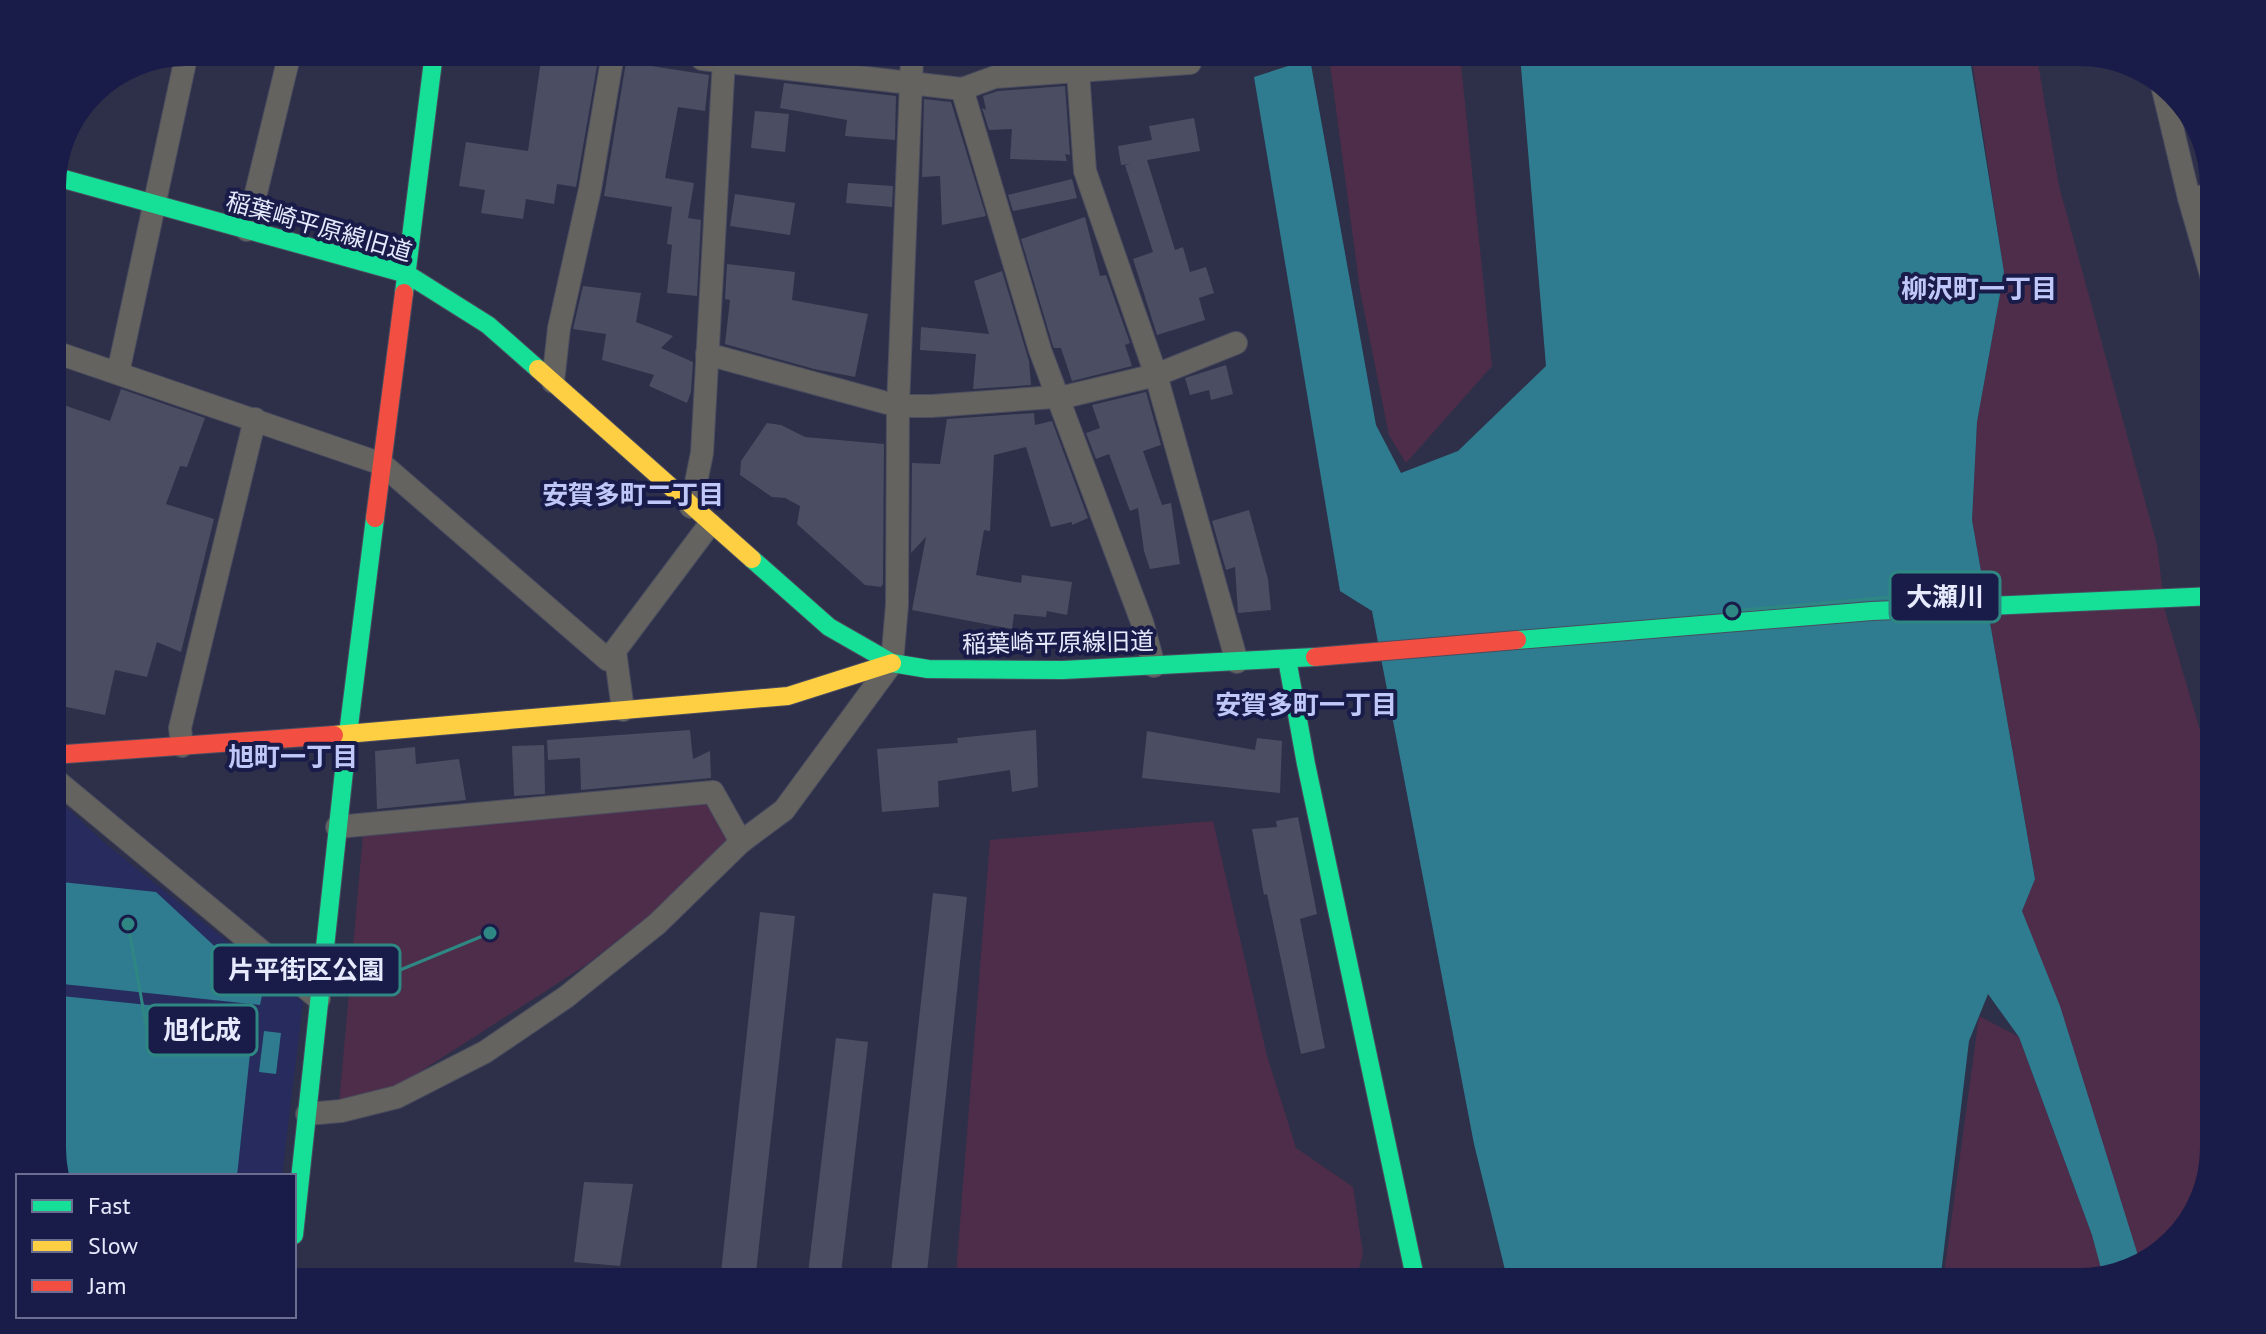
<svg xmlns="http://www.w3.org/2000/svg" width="2266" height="1334" viewBox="0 0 2266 1334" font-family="'PT Sans','Noto Sans JP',sans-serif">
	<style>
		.built { fill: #272b5d }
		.green { fill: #4e2d4a }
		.water { fill: #2f7c90 }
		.building { fill: #4b4d62 }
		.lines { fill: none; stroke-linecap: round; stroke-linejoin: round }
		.street-casing { stroke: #4a4c5f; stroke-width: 24 }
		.fast-casing { stroke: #4a4c5f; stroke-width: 20 }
		.slow-casing { stroke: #4a4c5f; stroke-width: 20 }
		.jam-casing { stroke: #4a4c5f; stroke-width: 20 }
		.street { stroke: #64635f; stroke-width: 22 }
		.fast { stroke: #16e098; stroke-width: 18 }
		.slow { stroke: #ffcf43; stroke-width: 18 }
		.jam { stroke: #f24e42; stroke-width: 18 }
		.labels { text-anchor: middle; stroke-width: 8; stroke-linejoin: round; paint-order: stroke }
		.street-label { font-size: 24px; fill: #e6eafc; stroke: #191b49 }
		.neighbourhood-label { font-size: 26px; font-weight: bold; fill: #bfc8f8; stroke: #191b49 }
		.leader { fill: none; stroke: #2f8783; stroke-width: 3 }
		.callout-dot { fill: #2f8783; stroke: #191b49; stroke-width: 3 }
		.callout { fill: #191b49; stroke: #2f8783; stroke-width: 3 }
		.callout-label { font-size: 26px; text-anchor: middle; font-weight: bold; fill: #e6eafc }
	</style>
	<rect width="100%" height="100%" fill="#2e3049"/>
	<!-- built -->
	<path class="built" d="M 52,794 L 107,845 L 303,1002 L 282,1176 L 58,1176 L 52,1156 Z"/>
	<!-- green -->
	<g class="green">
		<path d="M 2036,52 L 2059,186 L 2157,545 L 2165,611 L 2214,778 L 2214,1148 L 2196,1215 L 2147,1264 L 2140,1266 L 2022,911 L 2035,878 L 1972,520 L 1977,422 L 2004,272 L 1971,53 Z"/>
		<path d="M 1460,55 L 1492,366 L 1406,463 L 1389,435 L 1360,290 L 1329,56 Z"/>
		<path d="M 712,798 L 733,839 L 666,902 L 586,965 L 404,1082 L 339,1105 L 363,835 Z"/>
		<path d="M 1213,821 L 1267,1056 L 1296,1148 L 1353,1187 L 1363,1254 L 1355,1282 L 961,1282 L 956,1274 L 990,840 Z"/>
		<path d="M 1979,1016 L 2019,1037 L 2092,1235 L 2103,1276 L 2080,1282 L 1943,1282 Z"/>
	</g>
	<!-- water -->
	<g class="water">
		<path d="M 1969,53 L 2004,272 L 1977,422 L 1972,520 L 2035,879 L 2022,911 L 2060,1006 L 2141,1265 L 2103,1276 L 2092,1235 L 2019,1037 L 1988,994 L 1969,1041 L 1940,1282 L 1508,1282 L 1474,1144 L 1372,611 L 1340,591 L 1254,77 L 1310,59 L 1376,425 L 1401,473 L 1458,451 L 1546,366 L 1520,55 Z"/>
		<path d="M 52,881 L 156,892 L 263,991 L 260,1005 L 53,983 L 56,963 L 52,962 Z"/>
		<path d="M 52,995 L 254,1016 L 237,1176 L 58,1176 L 52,1156 Z"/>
		<path d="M 264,1031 L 281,1033 L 276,1074 L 259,1072 Z"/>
	</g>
	<!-- building -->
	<g class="building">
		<path d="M 541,60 L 598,60 L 576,187 L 557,184 L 554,204 L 526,199 L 523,219 L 481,213 L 485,190 L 459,186 L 466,142 L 528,151 Z"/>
		<path d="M 626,62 L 709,75 L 705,111 L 678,107 L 665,178 L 694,183 L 688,218 L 701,220 L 697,296 L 667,293 L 672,245 L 667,244 L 672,207 L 604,196 Z"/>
		<path d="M 784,83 L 896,96 L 895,140 L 845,136 L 847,120 L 780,108 Z"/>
		<path d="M 1065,86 L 1070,155 L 1065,154 L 1067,161 L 1010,159 L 1012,129 L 989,130 L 982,108 L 986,110 L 983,96 L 998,91 Z"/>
		<path d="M 924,99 L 951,102 L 986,216 L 942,225 L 940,176 L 922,177 Z"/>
		<path d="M 755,111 L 789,114 L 785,152 L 751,148 Z"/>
		<path d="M 1194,118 L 1200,151 L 1147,160 L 1175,250 L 1183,247 L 1190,272 L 1206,267 L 1214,293 L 1199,298 L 1205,320 L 1157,335 L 1133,259 L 1153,252 L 1125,165 L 1130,164 L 1121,165 L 1118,146 L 1152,140 L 1149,126 Z"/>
		<path d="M 1072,179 L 1077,198 L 1013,211 L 1008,195 Z"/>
		<path d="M 848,183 L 893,186 L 892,207 L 846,203 Z"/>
		<path d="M 735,194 L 795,203 L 790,235 L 730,226 Z"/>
		<path d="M 1085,217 L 1100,276 L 1106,275 L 1130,343 L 1125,345 L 1132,366 L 1072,381 L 1061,348 L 1054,348 L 1053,346 L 1021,239 Z"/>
		<path d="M 727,264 L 795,272 L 792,300 L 868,314 L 855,377 L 814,369 L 725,344 L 730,300 L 725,299 Z"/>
		<path d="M 1002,271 L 1029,361 L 1031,385 L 973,389 L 976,354 L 920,350 L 921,327 L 989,334 L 974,281 Z"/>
		<path d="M 583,286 L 641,293 L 636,322 L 673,336 L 661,348 L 693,362 L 691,392 L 687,403 L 649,386 L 654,375 L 602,360 L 606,334 L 573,329 Z"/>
		<path d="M 1226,365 L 1233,394 L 1211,400 L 1209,390 L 1190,395 L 1185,378 Z"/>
		<path d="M 121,389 L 205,418 L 187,467 L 180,466 L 166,504 L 214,519 L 181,652 L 157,642 L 147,677 L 115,670 L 105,715 L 52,704 L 52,401 L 110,421 Z"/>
		<path d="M 1146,392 L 1161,445 L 1143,451 L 1162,505 L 1171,503 L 1180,564 L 1150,569 L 1144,551 L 1138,508 L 1130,511 L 1109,454 L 1096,459 L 1086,433 L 1100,428 L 1092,405 Z"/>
		<path d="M 1034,413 L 1035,425 L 1052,421 L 1088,518 L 1072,525 L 1072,522 L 1051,527 L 1026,447 L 994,455 L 990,531 L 984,530 L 976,575 L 1021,583 L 1022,575 L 1072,582 L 1067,615 L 1047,611 L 1046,617 L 1014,614 L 1012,629 L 912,610 L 926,537 L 911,553 L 912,463 L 940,464 L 947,419 Z"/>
		<path d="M 767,423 L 781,425 L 805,437 L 884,444 L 883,584 L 881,587 L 865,585 L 797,524 L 800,506 L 785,498 L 772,497 L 740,475 L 741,461 Z"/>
		<path d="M 1249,510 L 1268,579 L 1271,610 L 1238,613 L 1235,567 L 1226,570 L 1212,521 Z"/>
		<path d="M 690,730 L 693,759 L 710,751 L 711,778 L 581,790 L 580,758 L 548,760 L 547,740 Z"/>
		<path d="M 1036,730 L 1038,787 L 1012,792 L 1010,770 L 938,781 L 939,807 L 882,812 L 877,749 L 958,743 L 957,738 Z"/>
		<path d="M 1147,731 L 1255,750 L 1257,738 L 1282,741 L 1280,793 L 1142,778 Z"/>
		<path d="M 544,745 L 545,794 L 514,796 L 512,746 Z"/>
		<path d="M 415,747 L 416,764 L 459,759 L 466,800 L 377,809 L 375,751 Z"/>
		<path d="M 1298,817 L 1317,914 L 1300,919 L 1325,1048 L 1301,1054 L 1267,894 L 1264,895 L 1252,829 L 1277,827 L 1276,821 Z"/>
		<path d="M 933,893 L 967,897 L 926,1282 L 890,1282 Z"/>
		<path d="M 760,912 L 795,916 L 755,1282 L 720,1282 Z"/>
		<path d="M 836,1038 L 868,1042 L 840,1282 L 807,1282 Z"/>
		<path d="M 584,1182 L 633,1184 L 620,1266 L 574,1262 Z"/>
	</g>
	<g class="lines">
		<defs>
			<g id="street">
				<path d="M 1077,57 L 1085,171 L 1156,375 L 1237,662"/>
				<path d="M 702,59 L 962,89 L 1040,350 L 1142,622 L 1154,666"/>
				<path d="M 2162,85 L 2189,198 L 2214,285"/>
				<path d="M 962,89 L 995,77 L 1190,63"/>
				<path d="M 2189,198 L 2214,195"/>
				<path d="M 247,230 L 288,61"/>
				<path d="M 52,351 L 382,464 L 608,660 L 710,524"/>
				<path d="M 707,354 L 898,406 L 932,406 L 1068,396 L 1156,375 L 1236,343"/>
				<path d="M 118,373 L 185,62"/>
				<path d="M 553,382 L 559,328 L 590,189 L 612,60"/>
				<path d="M 691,507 L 702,453 L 724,59"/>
				<path d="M 615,651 L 623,710"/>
				<path d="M 182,746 L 180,728 L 255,419"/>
				<path d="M 52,777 L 319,999"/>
				<path d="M 337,827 L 713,792 L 741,842"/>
				<path d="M 307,1114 L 341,1111 L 397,1097 L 485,1052 L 566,997 L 657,924 L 741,842 L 784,810 L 892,663 L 897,605 L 898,406 L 912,58"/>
			</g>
			<g id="fast">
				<path d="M 53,176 L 407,274 L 488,325 L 538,369"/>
				<path d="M 404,293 L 433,61"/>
				<path d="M 752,559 L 829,627 L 892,663 L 928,669 L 1063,670 L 1315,657"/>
				<path d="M 1517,640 L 1872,611 L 2214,596"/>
				<path d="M 1287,659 L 1306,764 L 1416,1282"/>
				<path d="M 294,1235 L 348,734 L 375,518"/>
			</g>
			<g id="slow">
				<path d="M 538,369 L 752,559"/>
				<path d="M 334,735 L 788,696 L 892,663"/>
			</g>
			<g id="jam">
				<path d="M 375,518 L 404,293"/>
				<path d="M 1315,657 L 1517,640"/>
				<path d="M 52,755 L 334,735"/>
			</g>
		</defs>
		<!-- street casing -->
		<use href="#street" class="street-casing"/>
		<!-- fast casing -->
		<use href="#fast" class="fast-casing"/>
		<!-- slow casing -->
		<use href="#slow" class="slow-casing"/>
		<!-- jam casing -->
		<use href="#jam" class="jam-casing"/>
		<!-- street -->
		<use href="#street" class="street"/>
		<!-- fast -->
		<use href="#fast" class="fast"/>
		<!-- slow -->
		<use href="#slow" class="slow"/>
		<!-- jam -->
		<use href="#jam" class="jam"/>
	</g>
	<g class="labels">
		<!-- street labels -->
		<g class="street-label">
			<text transform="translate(319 227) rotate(16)" y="8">稲葉崎平原線旧道</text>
			<text transform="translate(1058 643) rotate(-1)" y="8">稲葉崎平原線旧道</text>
		</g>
		<!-- neighbourhood labels -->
		<g class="neighbourhood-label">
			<text x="1979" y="298">柳沢町一丁目</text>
			<text x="633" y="504">安賀多町二丁目</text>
			<text x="1306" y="714">安賀多町一丁目</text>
			<text x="293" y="766">旭町一丁目</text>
		</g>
	</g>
	<!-- crop -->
	<path d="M0 0H2266V1334H0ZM186 66H2080A120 120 0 0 1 2200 186V1148A120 120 0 0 1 2080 1268H186A120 120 0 0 1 66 1148V186A120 120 0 0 1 186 66Z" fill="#191b49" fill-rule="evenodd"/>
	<!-- callouts -->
	<path class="leader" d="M1732 611L1890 597M490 933L400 970M128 924L147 1030"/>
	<g class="callout-dot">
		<circle cx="1732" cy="611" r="8"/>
		<circle cx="490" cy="933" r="8"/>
		<circle cx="128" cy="924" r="8"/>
	</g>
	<g class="callout">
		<rect x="1890" y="572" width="110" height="50" rx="8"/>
		<rect x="212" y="945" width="188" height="50" rx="8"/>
		<rect x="147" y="1005" width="110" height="50" rx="8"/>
	</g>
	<g class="callout-label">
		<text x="1945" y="606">大瀬川</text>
		<text x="306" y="979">片平街区公園</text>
		<text x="202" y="1039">旭化成</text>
	</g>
	<!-- legend -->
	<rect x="16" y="1174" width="280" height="144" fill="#191b49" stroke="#6b6e91" stroke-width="2"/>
	<rect x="32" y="1200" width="40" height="12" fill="#16e098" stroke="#6b6e91" stroke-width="2"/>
	<text x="88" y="1214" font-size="24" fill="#e6eafc">Fast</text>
	<rect x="32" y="1240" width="40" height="12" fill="#ffcf43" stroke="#6b6e91" stroke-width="2"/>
	<text x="88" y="1254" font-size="24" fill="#e6eafc">Slow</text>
	<rect x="32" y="1280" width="40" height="12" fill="#f24e42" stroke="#6b6e91" stroke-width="2"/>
	<text x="88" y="1294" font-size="24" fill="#e6eafc">Jam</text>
</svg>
